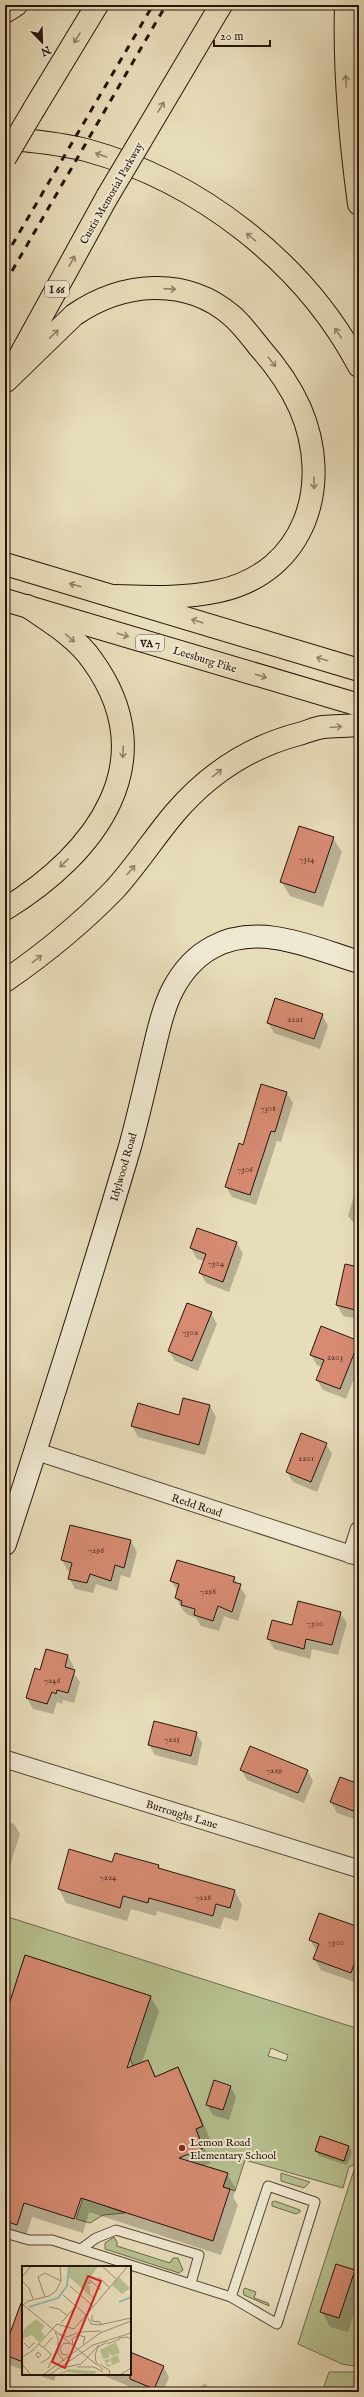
<svg xmlns="http://www.w3.org/2000/svg" width="364" height="2397" viewBox="0 0 364 2397" font-family="'IM FELL English',serif">
	<style>
		.green { fill: #b7c08f; stroke: #6e6a4e; fill-rule: evenodd }
		.shadow { fill: #0003 }
		.building { fill: #d68b72; stroke: #26150d }
		.lines { fill: none; stroke-linecap: round; stroke-linejoin: round }
		.lane-casing { stroke: #564738; stroke-width: 11 }
		.street-casing { stroke: #564738; stroke-width: 19 }
		.secondary-casing { stroke: #26150d; stroke-width: 24 }
		.primary-casing { stroke: #26150d; stroke-width: 24 }
		.highway-casing { stroke: #26150d; stroke-width: 24 }
		.lane { stroke: #f0e9d2; stroke-width: 9 }
		.street { stroke: #f0e9d2; stroke-width: 17 }
		.secondary { stroke: #f0e9d2; stroke-width: 22 }
		.primary { stroke: #e8ddba; stroke-width: 22 }
		.highway { stroke: #e8ddba; stroke-width: 22 }
		.rail { stroke: #26150d; stroke-width: 3; stroke-dasharray: 7 7; stroke-linecap: butt }
		.highway-bridge-casing { stroke: #26150d; stroke-width: 24; stroke-linecap: butt }
		.highway-bridge { stroke: #e8ddba; stroke-width: 22 }
		.oneway { stroke: #91836c }
		.poi-dot { fill: #8f2418; stroke: #f0e9d2; stroke-width: 1.5 }
		.labels { text-anchor: middle; stroke-width: 4; stroke-linejoin: round; paint-order: stroke }
		.number-label { font-size: 9px; fill: #523226 }
		.shield { fill: #f0e9d2; stroke: #635548; stroke-width: 1 }
		.shield-label { font-size: 10px; font-weight: bold; fill: #26150d }
		.street-label { font-size: 11px; fill: #26150d; stroke: #f0e9d2 }
		.poi-label { font-size: 11px; fill: #26150d; stroke: #f0e9d2; text-anchor: start }
		.inset-river { fill: none; stroke: #98bbb5; stroke-width: 2 }
		.inset-road { fill: none; stroke: #9a8d75; stroke-width: 1 }
		.view { fill: #d62828; fill-opacity: 0.15; stroke: #d62828; stroke-width: 2 }
		.inset-edge { fill: none; stroke: #26150d; stroke-width: 2 }
	</style>
	<rect width="100%" height="100%" fill="#e8ddba"/>
	<filter id="stains"><feTurbulence type="fractalNoise" baseFrequency=".005" numOctaves="4"/><feColorMatrix values="0 0 0 0 .2 0 0 0 0 .09 0 0 0 0 .02 0 0 0 .5 -.17"/></filter>
	<radialGradient id="worn" r=".72"><stop offset=".6" stop-color="#630" stop-opacity="0"/><stop offset="1" stop-color="#630" stop-opacity=".3"/></radialGradient>
	<!-- green -->
	<g class="green">
		<path d="M 5,1916 L 359,2029 L 359,2163 L 349,2167 L 343,2188 L 245,2160 L 235,2191 L 223,2187 L 228,2173 L 188,2161 L 191,2153 L 203,2148 L 196,2129 L 203,2126 L 178,2067 L 155,2077 L 148,2060 L 133,2066 L 130,2058 L 151,1996 L 25,1955 L 5,2017 ZM 271,2048 L 288,2055 L 286,2061 L 268,2056 Z"/>
		<path d="M 359,2168 L 359,2367 L 342,2364 L 298,2344 L 354,2170 Z"/>
		<path d="M 281,2173 L 310,2182 L 304,2188 L 281,2181 Z"/>
		<path d="M 83,2198 L 125,2213 L 103,2215 L 90,2223 L 76,2219 Z"/>
		<path d="M 275,2201 L 300,2210 L 300,2212 L 296,2214 L 272,2206 L 272,2202 Z"/>
		<path d="M 114,2237 L 117,2242 L 117,2246 L 170,2263 L 173,2258 L 178,2258 L 183,2270 L 179,2273 L 105,2249 L 105,2243 Z"/>
		<path d="M 245,2288 L 256,2292 L 254,2298 L 268,2303 L 269,2306 L 244,2295 L 243,2290 Z"/>
		<path d="M 329,2372 L 359,2372 L 359,2392 L 322,2392 Z"/>
	</g>
	<!-- shadow -->
	<g class="shadow">
		<path d="M 333,838 L 342,852 L 323,907 L 290,896 L 281,881 Z"/>
		<path d="M 322,1015 L 328,1026 L 320,1049 L 274,1033 L 268,1023 Z"/>
		<path d="M 287,1093 L 293,1103 L 281,1142 L 277,1141 L 256,1205 L 232,1197 L 226,1187 L 244,1146 Z"/>
		<path d="M 357,1186 L 359,1186 L 359,1239 L 355,1232 L 357,1227 L 348,1216 Z"/>
		<path d="M 198,1229 L 237,1243 L 243,1254 L 229,1292 L 206,1283 L 200,1273 L 205,1261 L 197,1259 L 191,1248 Z"/>
		<path d="M 359,1268 L 359,1319 L 343,1316 L 337,1305 Z"/>
		<path d="M 211,1313 L 217,1324 L 198,1371 L 175,1361 L 169,1351 Z"/>
		<path d="M 358,1342 L 359,1366 L 346,1399 L 323,1390 L 317,1380 L 322,1367 L 317,1365 L 311,1355 Z"/>
		<path d="M 210,1406 L 216,1417 L 205,1455 L 138,1437 L 132,1426 L 179,1416 Z"/>
		<path d="M 326,1444 L 332,1454 L 317,1492 L 293,1482 L 287,1472 Z"/>
		<path d="M 131,1541 L 137,1552 L 130,1578 L 121,1575 L 117,1591 L 96,1584 L 93,1593 L 75,1589 L 69,1578 L 71,1571 L 68,1571 L 62,1560 Z"/>
		<path d="M 234,1578 L 246,1596 L 238,1621 L 224,1616 L 219,1631 L 201,1626 L 196,1618 L 188,1615 L 182,1609 L 176,1598 L 178,1592 L 171,1581 Z"/>
		<path d="M 340,1613 L 347,1623 L 338,1655 L 312,1649 L 310,1659 L 274,1649 L 268,1639 L 293,1627 Z"/>
		<path d="M 68,1656 L 74,1667 L 72,1671 L 80,1682 L 74,1703 L 63,1700 L 62,1704 L 57,1702 L 53,1714 L 33,1709 L 27,1698 L 41,1671 Z"/>
		<path d="M 196,1733 L 202,1743 L 197,1766 L 155,1755 L 149,1745 Z"/>
		<path d="M 241,1770 L 307,1770 L 313,1781 L 304,1803 L 247,1780 Z"/>
		<path d="M 359,1785 L 359,1821 L 337,1813 L 331,1802 Z"/>
		<path d="M 5,1821 L 14,1824 L 20,1834 L 6,1878 Z"/>
		<path d="M 70,1851 L 113,1863 L 116,1854 L 159,1866 L 161,1870 L 235,1891 L 242,1905 L 238,1921 L 224,1917 L 220,1929 L 157,1911 L 156,1916 L 131,1909 L 127,1921 L 66,1903 L 59,1889 Z"/>
		<path d="M 359,1928 L 359,1976 L 357,1983 L 321,1970 L 314,1959 L 317,1951 L 310,1940 Z"/>
		<path d="M 150,1996 L 159,2011 L 142,2063 L 147,2061 L 156,2077 L 178,2068 L 186,2083 L 211,2141 L 203,2144 L 211,2163 L 203,2166 L 227,2174 L 236,2189 L 233,2197 L 238,2205 L 221,2255 L 89,2212 L 83,2233 L 32,2217 L 25,2239 L 5,2233 L 5,2020 Z"/>
		<path d="M 230,2086 L 236,2097 L 229,2120 L 213,2115 L 207,2105 Z"/>
		<path d="M 349,2146 L 352,2152 L 347,2165 L 319,2156 L 316,2151 Z"/>
		<path d="M 355,2271 L 359,2279 L 359,2298 L 348,2332 L 330,2327 L 322,2312 Z"/>
		<path d="M 23,2331 L 23,2370 L 10,2365 L 5,2357 L 5,2350 Z"/>
		<path d="M 130,2353 L 163,2366 L 169,2377 L 163,2392 L 143,2392 L 102,2375 L 130,2374 Z"/>
		<path d="M 35,2374 L 56,2374 L 54,2381 Z"/>
		<path d="M 205,2383 L 212,2392 L 194,2392 Z"/>
	</g>
	<!-- building -->
	<g class="building">
		<path d="M 299,826 L 334,837 L 315,893 L 280,882 Z"/>
		<path d="M 275,998 L 323,1014 L 314,1039 L 267,1023 Z"/>
		<path d="M 261,1084 L 287,1092 L 275,1132 L 271,1131 L 250,1195 L 225,1187 L 239,1143 L 243,1145 Z"/>
		<path d="M 197,1228 L 237,1242 L 223,1282 L 199,1273 L 206,1254 L 190,1248 Z"/>
		<path d="M 345,1264 L 359,1267 L 359,1311 L 336,1305 Z"/>
		<path d="M 187,1303 L 212,1312 L 192,1361 L 168,1351 Z"/>
		<path d="M 321,1326 L 359,1341 L 340,1389 L 316,1380 L 324,1360 L 310,1355 Z"/>
		<path d="M 183,1398 L 210,1405 L 199,1445 L 131,1426 L 138,1403 L 179,1415 Z"/>
		<path d="M 301,1433 L 327,1443 L 311,1482 L 286,1472 Z"/>
		<path d="M 70,1525 L 131,1540 L 124,1568 L 115,1565 L 111,1581 L 90,1574 L 87,1583 L 68,1579 L 72,1563 L 61,1560 Z"/>
		<path d="M 177,1560 L 235,1577 L 233,1582 L 241,1584 L 232,1612 L 218,1606 L 213,1621 L 194,1615 L 195,1609 L 181,1605 L 182,1601 L 175,1598 L 179,1584 L 170,1581 Z"/>
		<path d="M 298,1601 L 341,1612 L 332,1645 L 306,1639 L 304,1649 L 267,1639 L 272,1620 L 292,1625 Z"/>
		<path d="M 46,1649 L 68,1655 L 65,1667 L 75,1670 L 68,1693 L 57,1690 L 56,1694 L 52,1692 L 47,1704 L 26,1698 L 35,1668 L 40,1670 Z"/>
		<path d="M 154,1721 L 197,1732 L 191,1756 L 148,1745 Z"/>
		<path d="M 250,1746 L 308,1770 L 298,1793 L 240,1770 Z"/>
		<path d="M 340,1777 L 359,1784 L 359,1813 L 330,1802 Z"/>
		<path d="M 69,1849 L 112,1862 L 115,1853 L 159,1865 L 158,1868 L 235,1890 L 230,1908 L 216,1904 L 213,1916 L 149,1898 L 148,1903 L 123,1896 L 120,1908 L 58,1889 Z"/>
		<path d="M 319,1913 L 359,1927 L 359,1950 L 351,1973 L 313,1959 L 319,1944 L 309,1940 Z"/>
		<path d="M 25,1955 L 151,1996 L 127,2068 L 148,2060 L 155,2077 L 178,2067 L 203,2126 L 196,2129 L 203,2148 L 179,2158 L 228,2173 L 223,2187 L 230,2189 L 213,2241 L 81,2198 L 74,2219 L 24,2203 L 17,2225 L 5,2221 L 5,2017 Z"/>
		<path d="M 214,2080 L 231,2086 L 223,2110 L 206,2105 Z"/>
		<path d="M 320,2136 L 349,2146 L 344,2161 L 315,2151 Z"/>
		<path d="M 336,2264 L 355,2270 L 339,2318 L 320,2312 Z"/>
		<path d="M 21,2303 L 23,2303 L 23,2362 L 5,2355 L 5,2347 Z"/>
		<path d="M 130,2352 L 164,2366 L 154,2389 L 130,2379 Z"/>
	</g>
	<g class="lines">
		<defs>
			<g id="lane">
				<path d="M 5,2233 L 29,2240 L 52,2240 L 231,2297 L 277,2324 L 315,2202 L 268,2186 L 231,2297"/>
				<path d="M 81,2249 L 96,2238 L 116,2230 L 199,2255 L 191,2283"/>
			</g>
			<g id="street">
				<path d="M 35,1451 L 359,1557"/>
				<path d="M 351,1555 L 359,1530"/>
				<path d="M 5,1759 L 359,1869"/>
			</g>
			<path id="secondary" d="M 5,1544 C 48,1413 90,1282 129,1150 C 138,1118 145,1086 153,1053 C 158,1032 163,1008 173,989 C 182,972 196,956 213,947 C 260,922 313,948 359,962"/>
			<g id="primary">
				<path d="M 5,564 L 359,670"/>
				<path d="M 5,600 L 359,705"/>
			</g>
			<g id="highway">
				<path d="M 346,5 C 344,72 350,138 359,204"/>
				<path d="M 5,12 L 16,5"/>
				<path d="M 34,109 L 97,5"/>
				<path d="M 5,138 C 32,141 59,143 86,150 C 199,181 304,262 359,366"/>
				<path d="M 141,140 L 221,5"/>
				<path d="M 17,361 L 107,197"/>
				<path d="M 6,381 L 74,315 C 122,282 185,276 231,315 C 242,324 251,337 260,348 C 276,366 290,386 300,408 C 333,484 306,572 219,591 C 183,599 149,597 113,596"/>
				<path d="M 5,909 C 95,854 166,762 92,660 C 76,637 50,622 27,606"/>
				<path d="M 5,981 C 44,954 81,924 114,890 C 136,866 153,839 174,814 C 208,774 249,747 299,734 C 307,732 315,728 323,727 C 335,726 347,726 359,725"/>
			</g>
		</defs>
		<!-- lane casing -->
		<use href="#lane" class="lane-casing"/>
		<!-- street casing -->
		<use href="#street" class="street-casing"/>
		<!-- secondary casing -->
		<use href="#secondary" class="secondary-casing"/>
		<!-- primary casing -->
		<use href="#primary" class="primary-casing"/>
		<!-- highway casing -->
		<use href="#highway" class="highway-casing"/>
		<!-- lane -->
		<use href="#lane" class="lane"/>
		<!-- street -->
		<use href="#street" class="street"/>
		<!-- secondary -->
		<use href="#secondary" class="secondary"/>
		<!-- primary -->
		<use href="#primary" class="primary"/>
		<!-- highway -->
		<use href="#highway" class="highway"/>
		<!-- rail -->
		<g class="rail">
			<path d="M 5,257 L 153,5"/>
			<path d="M 5,283 L 166,5"/>
		</g>
		<defs>
			<g id="highway-bridge">
				<path d="M 5,158 L 34,109"/>
				<path d="M 107,197 L 141,140"/>
			</g>
		</defs>
		<!-- highway-bridge casing -->
		<use href="#highway-bridge" class="highway-bridge-casing"/>
		<!-- highway-bridge -->
		<use href="#highway-bridge" class="highway-bridge"/>
	</g>
	<!-- one-way arrows -->
	<defs><path id="oneway-shaft" d="M-6 0H5M1.5-3L5.5 0L1.5 3" fill="none" stroke-width="1.6" stroke-linecap="round" stroke-linejoin="round"/></defs>
	<g class="oneway">
		<use href="#oneway-shaft" transform="translate(77 38) rotate(121)"/>
		<use href="#oneway-shaft" transform="translate(346 81) rotate(-93)"/>
		<use href="#oneway-shaft" transform="translate(161 107) rotate(-59)"/>
		<use href="#oneway-shaft" transform="translate(101 155) rotate(-161)"/>
		<use href="#oneway-shaft" transform="translate(251 237) rotate(-140)"/>
		<use href="#oneway-shaft" transform="translate(72 261) rotate(-61)"/>
		<use href="#oneway-shaft" transform="translate(170 289) rotate(4)"/>
		<use href="#oneway-shaft" transform="translate(338 333) rotate(-124)"/>
		<use href="#oneway-shaft" transform="translate(54 334) rotate(-44)"/>
		<use href="#oneway-shaft" transform="translate(272 362) rotate(51)"/>
		<use href="#oneway-shaft" transform="translate(314 483) rotate(89)"/>
		<use href="#oneway-shaft" transform="translate(75 585) rotate(-164)"/>
		<use href="#oneway-shaft" transform="translate(197 621) rotate(-163)"/>
		<use href="#oneway-shaft" transform="translate(123 635) rotate(17)"/>
		<use href="#oneway-shaft" transform="translate(70 638) rotate(42)"/>
		<use href="#oneway-shaft" transform="translate(322 659) rotate(-163)"/>
		<use href="#oneway-shaft" transform="translate(261 676) rotate(17)"/>
		<use href="#oneway-shaft" transform="translate(336 727) rotate(-5)"/>
		<use href="#oneway-shaft" transform="translate(123 752) rotate(93)"/>
		<use href="#oneway-shaft" transform="translate(217 773) rotate(-39)"/>
		<use href="#oneway-shaft" transform="translate(64 863) rotate(136)"/>
		<use href="#oneway-shaft" transform="translate(131 870) rotate(-49)"/>
		<use href="#oneway-shaft" transform="translate(37 959) rotate(-38)"/>
	</g>
	<!-- markers -->
	<circle class="poi-dot" cx="182" cy="2148" r="4"/>
	<g class="labels">
		<!-- number labels -->
		<g class="number-label">
			<text x="307" y="862">7314</text>
			<text x="295" y="1022">2221</text>
			<text x="268" y="1111">7308</text>
			<text x="245" y="1172">7306</text>
			<text x="216" y="1266">7304</text>
			<text x="190" y="1335">7302</text>
			<text x="335" y="1360">2203</text>
			<text x="306" y="1461">2201</text>
			<text x="96" y="1553">7296</text>
			<text x="208" y="1594">7298</text>
			<text x="315" y="1626">7300</text>
			<text x="52" y="1683">7246</text>
			<text x="172" y="1742">7225</text>
			<text x="274" y="1773">7229</text>
			<text x="108" y="1880">7224</text>
			<text x="203" y="1900">7228</text>
			<text x="336" y="1945">7300</text>
		</g>
		<!-- shield labels -->
		<g class="shield">
			<rect x="45" y="281" width="24" height="16" rx="3"/>
			<rect x="136" y="635" width="28" height="16" rx="3"/>
		</g>
		<g class="shield-label">
			<text x="57" y="293">I 66</text>
			<text x="150" y="647">VA 7</text>
		</g>
		<!-- street labels -->
		<g class="street-label">
			<text transform="translate(111 193) rotate(-60)" y="4">Custis Memorial Parkway</text>
			<text transform="translate(205 659) rotate(17)" y="4">Leesburg Pike</text>
			<text transform="translate(123 1167) rotate(-74)" y="4">Idylwood Road</text>
			<text transform="translate(197 1505) rotate(18)" y="4">Redd Road</text>
			<text transform="translate(182 1814) rotate(17)" y="4">Burroughs Lane</text>
		</g>
		<!-- poi labels -->
		<g class="poi-label">
			<text x="190" y="2146">Lemon Road<tspan x="190" dy="13">Elementary School</tspan></text>
		</g>
	</g>
	<!-- overview -->
	<g transform="translate(22 2266)">
		<rect width="109" height="109" fill="#e8ddba"/>
		<path d="M 46,0 L 76,0 L 64,18 L 68,20 L 68,28 L 72,31 L 76,27 L 73,31 L 74,35 L 46,10 ZM 97,11 L 108,22 L 100,28 L 90,19 ZM 14,53 L 23,60 L 19,65 L 23,70 L 17,76 L 10,69 L 0,73 L 2,63 ZM 94,76 L 98,87 L 91,90 L 86,87 L 88,91 L 81,93 L 78,84 ZM 96,89 L 98,96 L 85,101 L 82,94 L 87,93 L 88,95 L 84,98 L 90,99 L 88,92 ZM 46,103 L 73,105 L 75,106 L 71,109 L 45,106 L 35,109 Z" fill="#b7c08f"/>
		<path class="inset-river" d="M 97,36 L 109,31M 7,41 L 36,32 L 45,20 L 47,0"/>
		<path class="inset-road" d="M 80,0 L 94,13M 0,11 L 9,0M 76,11 L 87,21M 0,15 L 7,22 L 11,33M 70,16 L 65,18 L 68,14 L 79,24M 48,20 L 71,40M 41,29 L 64,49M 23,31 L 16,11 L 23,7 L 39,15M 0,38 L 75,99M 0,40 L 6,35 L 27,30 L 34,25 L 39,15 L 38,0M 27,41 L 37,43 L 46,50M 70,49 L 70,55 L 78,56 L 79,59M 66,52 L 69,58 L 77,59 L 109,52M 39,57 L 54,40M 33,66 L 36,72 L 36,87 L 42,95M 38,68 L 45,71 L 58,66 L 79,65M 97,72 L 105,71 L 109,73M 2,77 L 7,82 L 13,76M 17,78 L 29,88 L 27,92 L 19,97M 85,78 L 98,73M 51,79 L 50,73 L 56,69 L 63,71 L 61,78M 21,82 L 31,71M 16,86 L 19,89 L 16,92 L 14,88 ZM 46,89 L 40,88 L 38,82 L 42,77 L 48,78M 0,91 L 10,85 L 35,58 L 52,63 L 106,0M 0,98 L 9,109M 78,98 L 88,105 L 87,108M 55,101 L 72,101 L 81,106M 26,102 L 35,83M 39,102 L 59,98 L 77,79M 81,104 L 74,96 L 73,89 L 76,81 L 85,76M 21,109 L 78,67 L 109,55M 27,109 L 71,79 L 109,67M 98,109 L 109,102"/>
		<path class="view" d="M 66,10 L 79,15 L 43,102 L 30,96 Z"/>
		<rect width="109" height="109" class="inset-edge"/>
	</g>
	<!-- margin -->
	<rect width="364" height="2397" fill="none" stroke="#e8ddba" stroke-width="20"/>
	<rect x="6" y="6" width="352" height="2385" fill="none" stroke="#26150d" stroke-width="2"/>
	<rect x="10" y="10" width="344" height="2377" fill="none" stroke="#26150d"/>
	<!-- north arrow -->
	<g transform="translate(42 42) rotate(157)" stroke="#f0e9d2" stroke-width="3" paint-order="stroke">
	<path d="M0-3L7 15L0 10L-7 15Z" fill="#26150d"/>
	<text y="-6" font-size="11" font-weight="bold" text-anchor="middle" fill="#26150d">N</text>
	</g>
	<!-- scale -->
	<path d="M214 40v6h56v-6" fill="none" stroke="#26150d" stroke-width="2"/>
	<text x="220" y="40" font-size="12" fill="#26150d" stroke="#f0e9d2" stroke-width="3" paint-order="stroke">20 m</text>
	<rect width="100%" height="100%" filter="url(#stains)"/>
	<rect width="100%" height="100%" fill="url(#worn)"/>
</svg>
